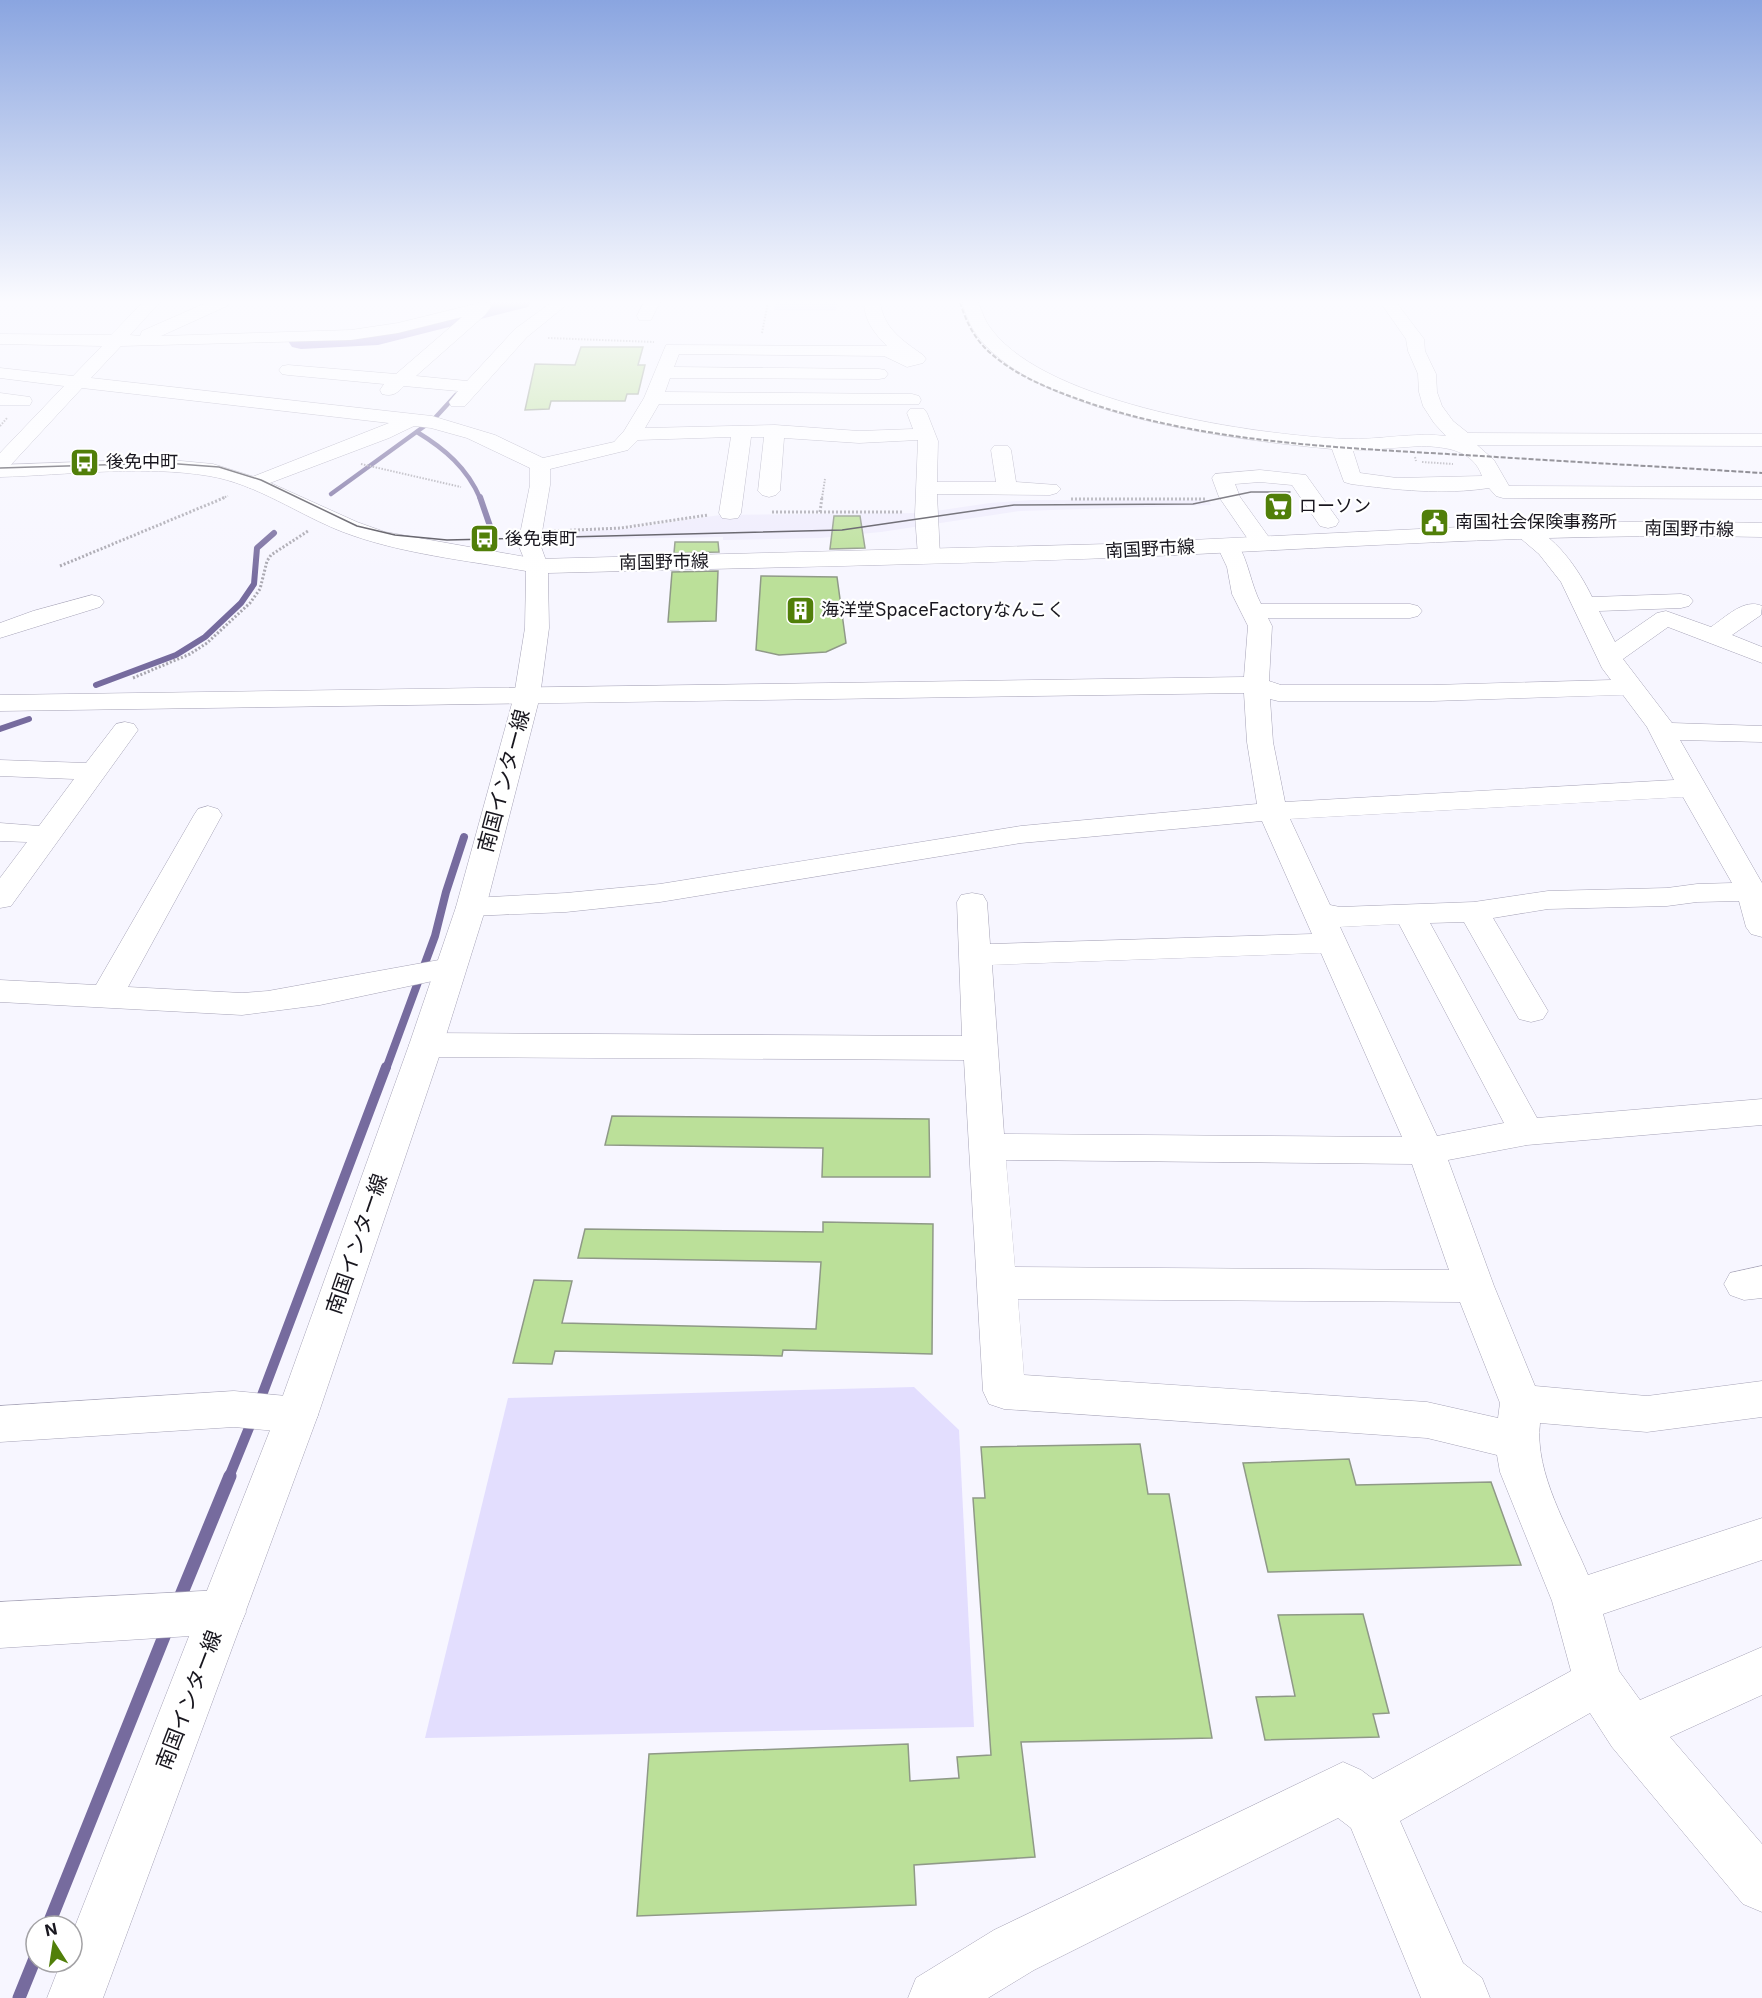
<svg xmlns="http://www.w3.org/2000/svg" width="1762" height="1998" viewBox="0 0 1762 1998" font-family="Inter,'Noto Sans JP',sans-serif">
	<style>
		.built { fill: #efecfd }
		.green { fill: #e3defe }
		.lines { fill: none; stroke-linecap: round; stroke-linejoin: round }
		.stream-far4 { stroke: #766b9e; stroke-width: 4.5 }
		.stream-far3 { stroke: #766b9e; stroke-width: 6 }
		.stream-far2 { stroke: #766b9e; stroke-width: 8 }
		.stream-far1 { stroke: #766b9e; stroke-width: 10 }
		.stream { stroke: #766b9e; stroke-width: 13 }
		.river { fill: #9e8fd4; fill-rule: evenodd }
		.building { fill: #bbe099; stroke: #8f9987; stroke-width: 1.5 }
		.minor-casing { stroke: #a6a3b7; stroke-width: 1 }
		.major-casing { stroke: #a6a3b7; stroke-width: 1 }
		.path-far1 { stroke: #a8a6af; stroke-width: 2; stroke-dasharray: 1.5 1.5; stroke-linecap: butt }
		.path { stroke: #a8a6af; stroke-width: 3; stroke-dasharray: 2 2; stroke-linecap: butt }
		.minor { fill: #fff; fill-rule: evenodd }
		.major { fill: #fff; fill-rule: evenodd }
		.tram { stroke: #4d4b54; stroke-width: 1.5 }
		.rail { stroke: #4d4b54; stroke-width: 2; stroke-dasharray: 5 2; stroke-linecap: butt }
		.path-bridge { stroke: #a8a6af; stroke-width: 2; stroke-dasharray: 1.5 1.5; stroke-linecap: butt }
		.labels { text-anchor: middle; stroke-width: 4.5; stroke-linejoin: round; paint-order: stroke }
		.far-poi-label { font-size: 18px; fill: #19171f; stroke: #fff; text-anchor: start }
		.far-street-label { font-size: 18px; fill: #19171f; stroke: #fff }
		.street-label { font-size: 21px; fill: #19171f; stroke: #fff }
	</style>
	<rect width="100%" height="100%" fill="#f7f6ff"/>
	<!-- built -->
	<path class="built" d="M 1032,500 L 1208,500 L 1211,505 L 1020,511 L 881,532 L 820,538 L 723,540 L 723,537 L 538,540 L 540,533 L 625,529 L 720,515 L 922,513 L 990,503 Z"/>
	<!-- green -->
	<g class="green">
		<path d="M 776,302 L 837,302 L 836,311 L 774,310 Z"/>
		<path d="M 914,1387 L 959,1430 L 974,1727 L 425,1738 L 508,1398 Z"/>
	</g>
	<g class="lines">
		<!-- stream-far4 -->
		<g class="stream-far4">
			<path d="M 434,419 L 456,395"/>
			<path d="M 417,432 C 445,449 467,468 480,498"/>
			<path d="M 331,494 L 426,425"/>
		</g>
		<!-- stream-far3 -->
		<g class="stream-far3">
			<path d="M 480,497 L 491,529"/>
			<path d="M 96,685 L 176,655 L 205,637 L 241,603 L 254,584 L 257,548 L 274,533"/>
			<path d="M 0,729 L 29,719"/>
		</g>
		<!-- stream-far2 -->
		<path class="stream-far2" d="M 386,1069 L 435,936 L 446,892 L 464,837"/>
		<!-- stream-far1 -->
		<g class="stream-far1">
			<path d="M 259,1403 L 386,1067"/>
			<path d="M 229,1477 L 253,1418"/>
		</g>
		<!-- stream -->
		<g class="stream">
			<path d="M 179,1600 L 230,1476"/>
			<path d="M 48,1926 L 167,1629"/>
			<path d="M 19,1998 L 36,1956"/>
		</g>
		<!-- river -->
		<path class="river" d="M 490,302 L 531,302 L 528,307 L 378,345 L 301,349 L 292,347 L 288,341 L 292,335 L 301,333 L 378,329 Z"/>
	</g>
	<!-- building -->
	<g class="building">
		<path d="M 581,347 L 643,347 L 638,365 L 645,365 L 638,394 L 627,394 L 625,401 L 551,401 L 549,409 L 525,410 L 535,364 L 575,365 Z"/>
		<path d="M 834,516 L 860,516 L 865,548 L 830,549 Z"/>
		<path d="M 675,542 L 718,542 L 719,552 L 674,553 Z"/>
		<path d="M 718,571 L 716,621 L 668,622 L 672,572 Z"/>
		<path d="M 761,576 L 837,577 L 846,643 L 826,652 L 779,655 L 756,650 Z"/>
		<path d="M 612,1116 L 929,1119 L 930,1177 L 822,1177 L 823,1148 L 605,1145 Z"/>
		<path d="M 823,1222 L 933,1224 L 932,1354 L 783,1350 L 782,1356 L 555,1351 L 552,1364 L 513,1363 L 534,1280 L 572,1281 L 562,1323 L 816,1329 L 821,1262 L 578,1258 L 585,1229 L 823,1232 Z"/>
		<path d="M 1140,1444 L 1148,1494 L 1169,1494 L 1212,1738 L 1021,1742 L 1035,1857 L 914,1865 L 916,1905 L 637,1916 L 649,1754 L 908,1744 L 910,1781 L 959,1778 L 957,1757 L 991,1755 L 973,1498 L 985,1498 L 981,1447 Z"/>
		<path d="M 1349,1459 L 1356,1485 L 1491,1482 L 1521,1565 L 1268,1572 L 1243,1463 Z"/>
		<path d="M 1363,1614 L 1389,1713 L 1373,1714 L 1379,1737 L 1265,1740 L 1256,1697 L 1295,1696 L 1278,1615 Z"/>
	</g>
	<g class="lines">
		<defs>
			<g id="minor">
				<path d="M 143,302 L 160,302 L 130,335 L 140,336 L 142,331 L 208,302 L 229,302 L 227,306 L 161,336 L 351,330 L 398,323 L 483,302 L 489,303 L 491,307 L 485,315 L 416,376 L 467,381 L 515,329 L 552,302 L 570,302 L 527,337 L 465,406 L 451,406 L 449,402 L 458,391 L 404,386 C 397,393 393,397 382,394 L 380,390 L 384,384 L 288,375 L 282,374 L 279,370 L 282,366 L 288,365 L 396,374 L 462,317 L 398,333 L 351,340 L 121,346 L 91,378 L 432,416 L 495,435 L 543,458 L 614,442 L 624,431 L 644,398 L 666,345 L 887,346 C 874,333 864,320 864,302 L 880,302 C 884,329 902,340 923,355 L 926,359 L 923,363 L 907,367 L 884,356 L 679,354 L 674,367 L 879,369 L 885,370 L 888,374 L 885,378 L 879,379 L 670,378 L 665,392 L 912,394 L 919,396 L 921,400 L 919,404 L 659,404 L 645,428 L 775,425 L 859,431 L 913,429 L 907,413 L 910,409 L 924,409 L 927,413 L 938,441 L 937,482 L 996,482 L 991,450 L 994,446 L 1008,446 L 1011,450 L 1016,482 L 1057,485 L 1061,489 L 1057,493 L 1050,495 L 937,494 L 940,556 L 937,561 L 929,563 L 921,561 L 918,556 L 915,515 L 918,440 L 859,443 L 784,438 L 780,491 L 776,495 L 769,497 L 762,495 L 758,491 L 764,437 L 751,437 L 741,513 L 738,518 L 730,519 L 722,518 L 719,513 L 731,437 L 638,440 L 628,450 L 550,469 L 550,485 L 540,544 L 548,566 L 545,571 L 537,573 L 529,571 L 518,544 L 530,485 L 530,468 L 467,438 L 431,428 L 414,426 L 389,438 L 254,489 L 247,487 L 244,483 L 247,479 L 389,423 L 82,388 L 7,469 L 0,471 L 0,453 L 64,386 L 0,378 L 0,368 L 73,376 L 102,346 L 0,344 L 0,334 L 111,335 Z"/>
				<path d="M 644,302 L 660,302 L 651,320 L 639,320 L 637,316 Z"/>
				<path d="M 962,302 L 978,302 C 982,311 985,322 992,330 C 1049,405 1256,435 1346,439 C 1380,440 1413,432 1446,436 L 1434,423 L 1423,406 L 1419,392 L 1418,374 L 1408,351 L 1406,339 L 1380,302 L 1396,302 L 1424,339 L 1425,351 L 1436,374 L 1437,392 L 1442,406 L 1453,421 L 1468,433 L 1762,434 L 1762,446 L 1477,445 L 1494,460 L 1509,486 L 1762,487 L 1762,499 L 1503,498 L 1496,496 L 1489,488 C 1444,495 1396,490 1351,484 L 1344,482 L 1332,449 C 1236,440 1044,417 980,339 C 971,328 966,315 962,302 ZM 1422,446 C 1447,447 1473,450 1482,476 L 1397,478 L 1360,473 L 1353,451 Z"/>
				<path d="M 0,393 L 30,397 L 32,401 L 30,405 L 0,405 Z"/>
				<path d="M 1260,470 L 1306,475 L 1339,521 L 1336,526 L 1328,528 L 1320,526 L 1292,485 L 1260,482 L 1235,484 L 1240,497 L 1273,543 L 1270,548 L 1262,550 L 1254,548 L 1219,497 L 1212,478 L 1215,474 Z"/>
				<path d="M 1523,524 C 1554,532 1579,570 1592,597 L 1681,594 L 1689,596 L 1693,601 L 1689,606 L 1681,608 L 1599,611 L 1615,642 L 1657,613 L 1666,611 L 1711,627 C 1726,617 1744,598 1762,606 L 1761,615 L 1732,635 L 1762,647 L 1762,663 L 1668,627 L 1623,659 L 1672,723 L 1762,726 L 1762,742 L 1680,740 L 1762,883 L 1762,937 L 1751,934 L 1746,927 L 1739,901 L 1697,902 L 1667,906 L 1548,909 L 1493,918 L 1548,1011 L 1543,1019 L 1531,1022 L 1519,1019 L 1464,922 L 1430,923 L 1537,1118 L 1762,1099 L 1762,1125 L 1527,1145 L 1448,1160 L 1494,1286 L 1535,1386 L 1647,1396 L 1762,1381 L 1762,1417 L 1647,1432 L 1540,1423 C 1534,1473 1569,1529 1588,1575 L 1762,1518 L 1762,1560 L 1603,1614 L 1619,1671 L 1640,1700 L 1762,1647 L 1762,1695 L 1670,1737 L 1762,1844 L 1762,1912 L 1743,1904 L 1612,1747 L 1590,1713 L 1400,1821 L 1463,1963 L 1482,1978 L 1490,1998 L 1421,1998 L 1351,1828 L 1338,1818 L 1034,1970 L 988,1998 L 908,1998 L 916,1978 L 994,1930 L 1343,1762 L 1361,1770 L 1373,1779 L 1571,1671 L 1552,1601 L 1500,1472 L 1497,1455 L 1427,1438 L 1004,1409 L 989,1404 L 983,1391 L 964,1060 L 426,1057 L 414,1053 L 409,1045 L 414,1037 L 426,1033 L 962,1036 L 957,902 L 961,895 L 972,893 L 983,895 L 987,902 L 990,944 L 1312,934 L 1262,821 L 1021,843 L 660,902 L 566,912 L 471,916 L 460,914 L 456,907 L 460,900 L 471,898 L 566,893 L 660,884 L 1021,826 L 1257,804 L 1247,742 L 1244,693 L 0,711 L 0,695 L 1244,677 L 1248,626 L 1232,594 L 1227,567 L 1217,546 L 1220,541 L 1228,539 L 1236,541 C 1249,561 1250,583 1261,604 L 1410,604 L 1418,606 L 1422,611 L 1418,616 L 1410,618 L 1268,618 L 1272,626 L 1269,681 L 1281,685 L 1432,685 L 1611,680 L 1602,668 L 1561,582 L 1539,554 L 1512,531 L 1515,526 ZM 1623,695 L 1647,727 L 1674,780 L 1285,802 L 1273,742 L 1270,699 L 1278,701 L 1432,701 ZM 1683,797 L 1732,883 L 1697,884 L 1667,888 L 1548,891 L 1474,902 L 1340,907 L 1330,905 L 1290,819 ZM 1399,924 L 1504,1123 L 1437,1136 L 1340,927 ZM 1321,953 L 1402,1137 L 1004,1134 L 992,965 ZM 1006,1160 L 1412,1164 L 1449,1270 L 1015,1267 ZM 1018,1299 L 1460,1302 L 1500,1403 L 1498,1418 L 1427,1402 L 1024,1375 Z"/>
				<path d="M 92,595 L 100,597 L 104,602 L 100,607 L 0,638 L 0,623 L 33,611 Z"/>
				<path d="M 125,722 L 134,724 L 138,730 L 11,906 L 0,908 L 0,878 L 27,842 L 0,841 L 0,823 L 39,826 L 74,779 L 0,776 L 0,760 L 86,763 L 116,724 Z"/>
				<path d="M 208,806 L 218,809 L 222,815 L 128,987 L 242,993 L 268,991 L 450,958 L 461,961 L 466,968 L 461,975 L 320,1005 L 242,1015 L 0,1002 L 0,980 L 96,985 L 194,815 L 198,809 Z"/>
				<path d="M 1762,1266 L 1762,1298 L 1744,1300 L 1730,1295 L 1724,1284 L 1730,1273 Z"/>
				<path d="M 234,1391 L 297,1397 L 312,1402 L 318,1415 L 312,1428 L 297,1433 L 234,1427 L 0,1442 L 0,1406 Z"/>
				<path d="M 222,1590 L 239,1596 L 246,1612 L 239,1628 L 222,1634 L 0,1648 L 0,1602 Z"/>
			</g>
			<path id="major" d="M 160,459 L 213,464 L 264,480 L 357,522 L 385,532 L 537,559 L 1108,544 L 1523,524 L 1671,521 L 1762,523 L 1762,537 C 1544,532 1327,549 1110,558 C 923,565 735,568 548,573 L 549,628 L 540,696 L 486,907 L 443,1045 L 318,1415 L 103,1998 L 47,1998 L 61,1962 L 72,1962 L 72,1934 L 276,1415 L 409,1045 L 456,907 L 514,696 L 525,628 L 526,571 C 465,560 401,554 343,532 C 299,515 257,484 209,476 C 144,465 66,475 0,477 L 0,465 Z"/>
		</defs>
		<!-- minor casing -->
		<use href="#minor" class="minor-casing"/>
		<!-- major casing -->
		<use href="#major" class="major-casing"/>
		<!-- path-far1 -->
		<g class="path-far1">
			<path d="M 762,333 L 768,302"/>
			<path d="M 548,338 L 654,342"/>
			<path d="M 0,426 L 7,418"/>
			<path d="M 361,464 L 461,487"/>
			<path d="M 222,498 L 228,496"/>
			<path d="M 822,498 L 825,479"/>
		</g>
		<!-- path -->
		<g class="path">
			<path d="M 1071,499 L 1205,499"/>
			<path d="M 772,512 L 903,512"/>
			<path d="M 820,512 L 822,497"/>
			<path d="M 554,531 L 621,528 L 708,515"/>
			<path d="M 60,566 L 226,497"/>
			<path d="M 133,678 L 190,654 L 207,643 L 250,603 L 260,589 L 267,561 L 271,555 L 308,531"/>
		</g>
		<!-- minor -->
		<use href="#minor" class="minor"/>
		<!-- major -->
		<use href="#major" class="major"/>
		<!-- tram -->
		<path class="tram" d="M 0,468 L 165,463 L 219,467 L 261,480 L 357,526 L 395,535 L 447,540 L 842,530 L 1014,505 L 1193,504 L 1251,492 L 1290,492"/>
		<!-- rail -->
		<path class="rail" d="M 960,302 C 965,319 973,336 986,349 C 1015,377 1057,392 1095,405 C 1220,445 1351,448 1481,456 C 1574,462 1668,467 1762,473"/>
		<!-- path-bridge -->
		<g class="path-bridge">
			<path d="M 1415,457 L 1416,461"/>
			<path d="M 1422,462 L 1453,464"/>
		</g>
	</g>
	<!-- sky -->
	<linearGradient id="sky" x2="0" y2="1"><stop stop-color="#8aa5e0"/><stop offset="0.52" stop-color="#fbfbff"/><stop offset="1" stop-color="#fbfbff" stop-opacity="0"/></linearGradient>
	<rect width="1762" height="581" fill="url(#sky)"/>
	<!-- icons -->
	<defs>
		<symbol id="bus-square" viewBox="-11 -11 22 22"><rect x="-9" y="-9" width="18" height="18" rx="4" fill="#517f09" stroke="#fff"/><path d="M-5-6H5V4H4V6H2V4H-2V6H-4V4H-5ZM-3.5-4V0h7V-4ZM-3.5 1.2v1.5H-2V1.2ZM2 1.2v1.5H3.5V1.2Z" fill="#fff"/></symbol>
		<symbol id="supermarket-square" viewBox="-11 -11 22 22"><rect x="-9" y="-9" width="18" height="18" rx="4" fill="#517f09" stroke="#fff"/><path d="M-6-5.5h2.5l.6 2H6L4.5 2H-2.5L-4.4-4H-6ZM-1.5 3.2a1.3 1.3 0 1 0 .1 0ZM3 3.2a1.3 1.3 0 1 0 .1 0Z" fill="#fff"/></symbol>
		<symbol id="civic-square" viewBox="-11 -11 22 22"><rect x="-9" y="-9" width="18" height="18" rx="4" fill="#517f09" stroke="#fff"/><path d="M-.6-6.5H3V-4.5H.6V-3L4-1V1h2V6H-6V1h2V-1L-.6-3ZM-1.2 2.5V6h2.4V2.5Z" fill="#fff"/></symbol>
		<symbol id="building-square" viewBox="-11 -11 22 22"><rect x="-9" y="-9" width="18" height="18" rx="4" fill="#517f09" stroke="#fff"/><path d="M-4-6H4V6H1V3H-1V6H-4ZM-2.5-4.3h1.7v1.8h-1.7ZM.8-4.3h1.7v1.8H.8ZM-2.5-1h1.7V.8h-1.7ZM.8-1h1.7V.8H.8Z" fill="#fff"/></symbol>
	</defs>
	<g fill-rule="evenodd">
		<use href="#bus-square" x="68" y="446" width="33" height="33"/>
		<use href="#supermarket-square" x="1262" y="490" width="33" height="33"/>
		<use href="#civic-square" x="1418" y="506" width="33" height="33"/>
		<use href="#bus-square" x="468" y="522" width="33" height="33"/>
		<use href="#building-square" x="784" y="594" width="33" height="33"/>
	</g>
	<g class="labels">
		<!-- far-poi labels -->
		<g class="far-poi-label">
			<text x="106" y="468">後免中町</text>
			<text x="1299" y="512">ローソン</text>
			<text x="1455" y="528">南国社会保険事務所</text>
			<text x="505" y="545">後免東町</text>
			<text x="821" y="616">海洋堂SpaceFactoryなんこく</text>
		</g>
		<!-- far-street labels -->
		<g class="far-street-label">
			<text transform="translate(1689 529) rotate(1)" y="6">南国野市線</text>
			<text transform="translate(1150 549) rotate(-3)" y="6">南国野市線</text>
			<text transform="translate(664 562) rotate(-1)" y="6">南国野市線</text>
		</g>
		<!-- street labels -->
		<g class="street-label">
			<text transform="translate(504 781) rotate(-75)" y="7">南国インター線</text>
			<text transform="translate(357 1244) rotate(-71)" y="7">南国インター線</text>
			<text transform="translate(189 1700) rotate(-69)" y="7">南国インター線</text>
		</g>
	</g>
	<!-- north arrow -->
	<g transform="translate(54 1944) rotate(348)"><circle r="28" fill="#ffffff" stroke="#a3a2a5" stroke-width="1.5"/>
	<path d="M0-4.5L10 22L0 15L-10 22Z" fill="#517f09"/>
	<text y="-9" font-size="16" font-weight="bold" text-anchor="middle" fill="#19171f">N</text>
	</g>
</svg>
